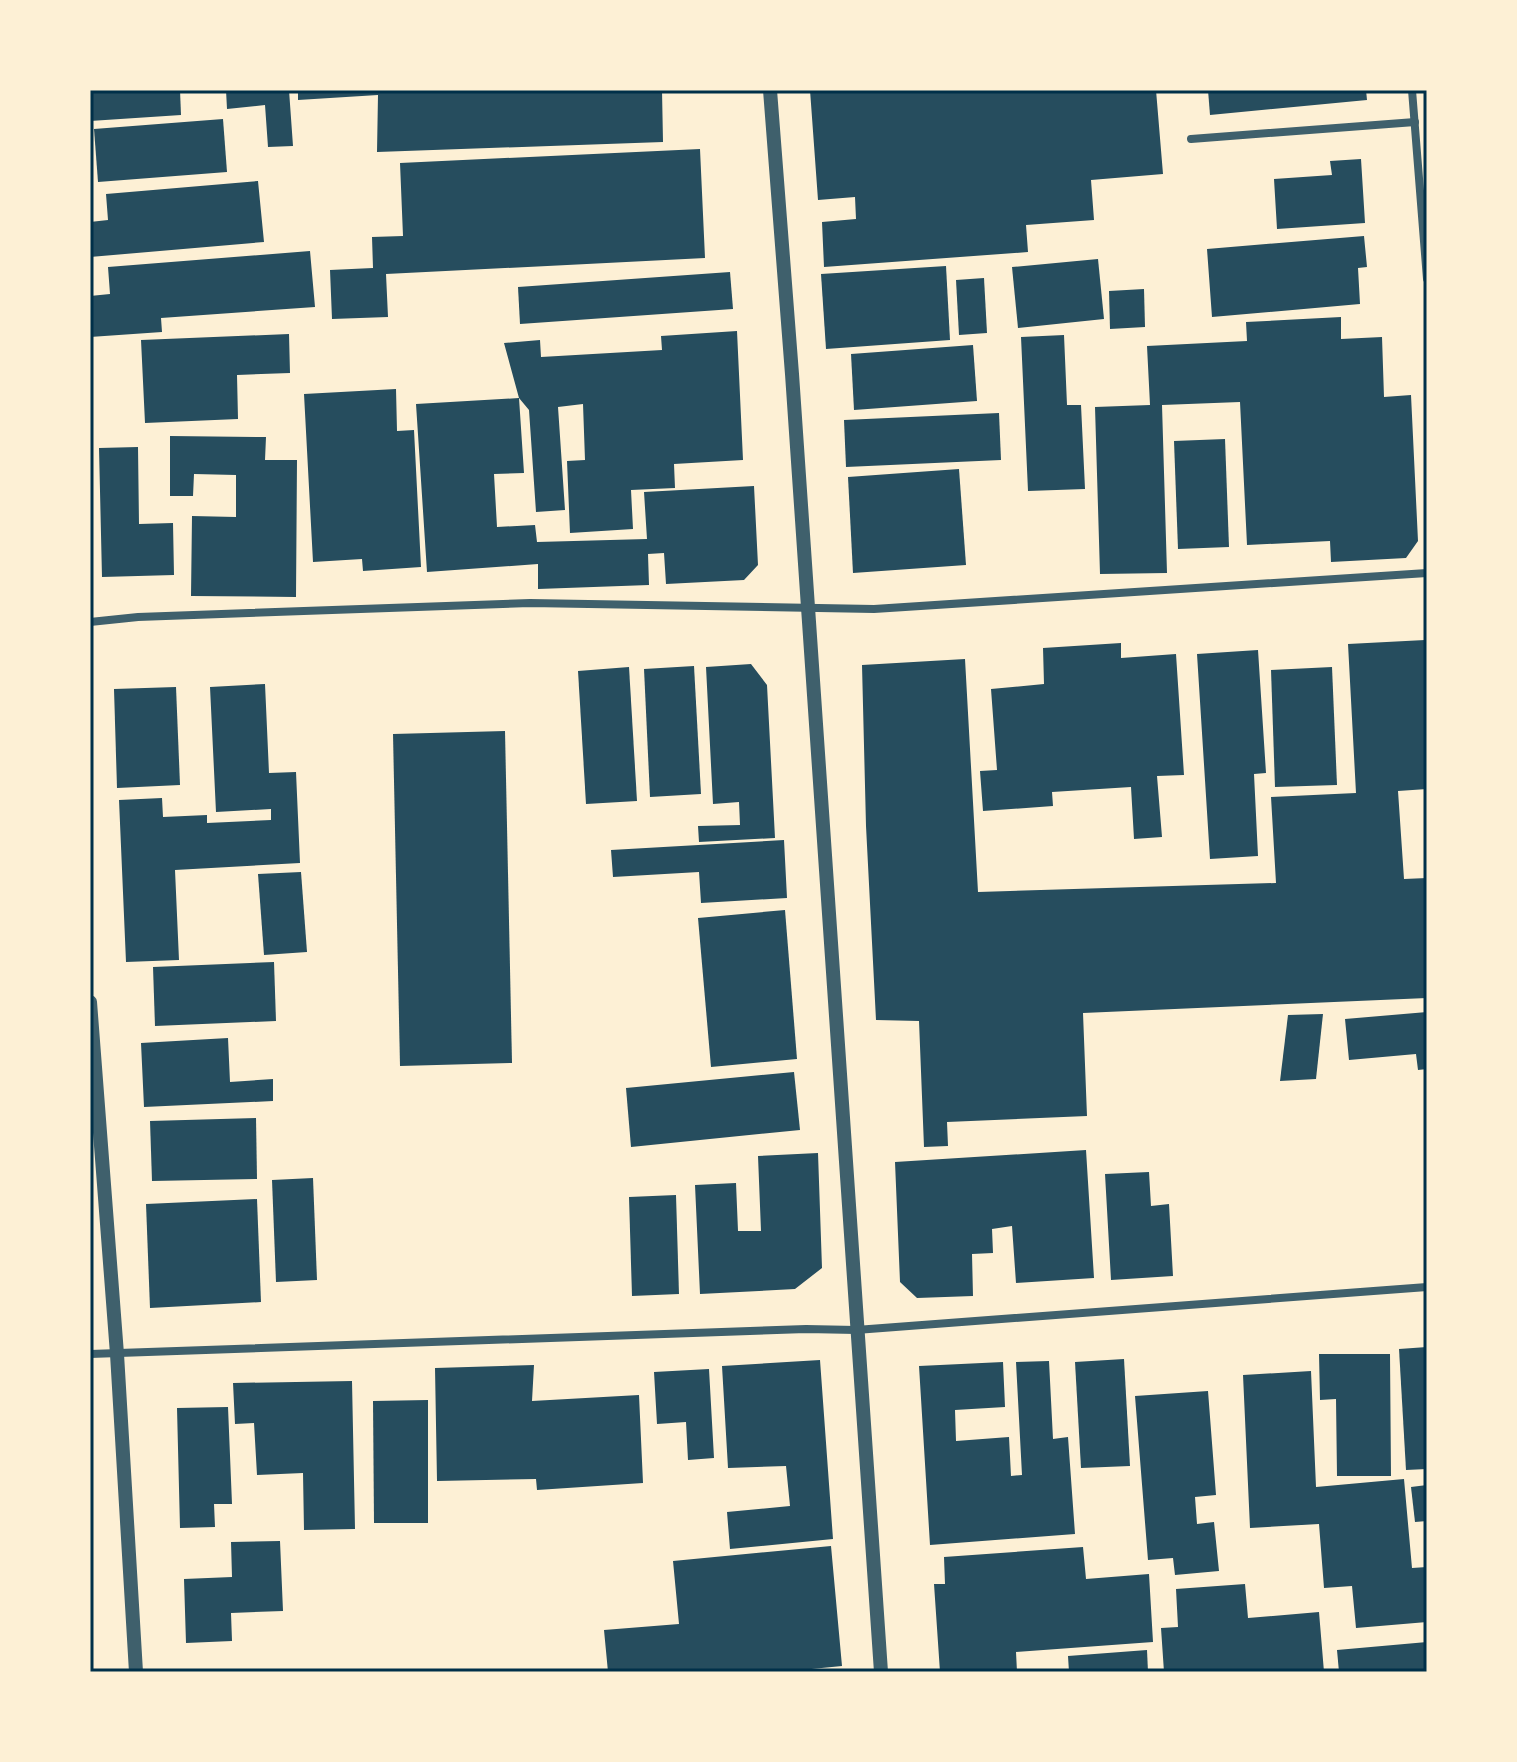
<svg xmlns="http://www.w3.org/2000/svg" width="1517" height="1762" viewBox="0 0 1517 1762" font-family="Manrope,sans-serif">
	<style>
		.building { fill: #264d5e }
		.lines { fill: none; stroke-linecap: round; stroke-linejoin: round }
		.minor { stroke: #3f606c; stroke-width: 8 }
		.tertiary { stroke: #3f606c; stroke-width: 14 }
		.neatline { fill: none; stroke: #003049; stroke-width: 3 }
	</style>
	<rect width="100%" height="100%" fill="#fdf0d5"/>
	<!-- building -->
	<g class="building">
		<path d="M 90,90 L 180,90 L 181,115 L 90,121 Z"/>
		<path d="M 226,90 L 289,90 L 293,146 L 268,147 L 265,105 L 227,109 Z"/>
		<path d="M 298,90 L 662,90 L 663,142 L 377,152 L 378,95 L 298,100 Z"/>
		<path d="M 810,90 L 1156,90 L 1163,174 L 1091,180 L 1094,220 L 1026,225 L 1028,252 L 824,267 L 822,222 L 856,219 L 855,197 L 818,200 Z"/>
		<path d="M 1208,90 L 1366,90 L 1367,100 L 1210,115 Z"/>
		<path d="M 223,119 L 227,172 L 98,182 L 94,129 Z"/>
		<path d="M 700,149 L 705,258 L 386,274 L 388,317 L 332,319 L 330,270 L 373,268 L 372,237 L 403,236 L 400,163 Z"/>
		<path d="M 1361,159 L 1365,223 L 1277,229 L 1274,179 L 1332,175 L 1330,161 Z"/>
		<path d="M 258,181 L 264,242 L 90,257 L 90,222 L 108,220 L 106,194 Z"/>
		<path d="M 1364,236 L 1367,267 L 1358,268 L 1360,304 L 1212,317 L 1207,249 Z"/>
		<path d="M 310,251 L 315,307 L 161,318 L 162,332 L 90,337 L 90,296 L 110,294 L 108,267 Z"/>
		<path d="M 1098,259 L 1104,319 L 1018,328 L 1012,267 Z"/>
		<path d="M 946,266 L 950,340 L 826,349 L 821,274 Z"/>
		<path d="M 730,272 L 733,309 L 520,324 L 518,287 Z"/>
		<path d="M 984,278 L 987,333 L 959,335 L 956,280 Z"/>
		<path d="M 1144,289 L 1145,327 L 1110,329 L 1109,291 Z"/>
		<path d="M 1341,317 L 1341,339 L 1382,337 L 1384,397 L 1411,395 L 1418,541 L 1406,558 L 1331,562 L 1330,541 L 1247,545 L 1240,402 L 1162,405 L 1167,573 L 1100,574 L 1095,407 L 1150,405 L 1147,346 L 1247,341 L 1246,322 Z"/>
		<path d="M 737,331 L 743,460 L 674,464 L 675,488 L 631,490 L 633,529 L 570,533 L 567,461 L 585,460 L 583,404 L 558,407 L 565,510 L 536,512 L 529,410 L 519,398 L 524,473 L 494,474 L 497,527 L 535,525 L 537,542 L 647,539 L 644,492 L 754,486 L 758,565 L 744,580 L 666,584 L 664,553 L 648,554 L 649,585 L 538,589 L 538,564 L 427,572 L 416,404 L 519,398 L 504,343 L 540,340 L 541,357 L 662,350 L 661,336 Z"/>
		<path d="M 289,334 L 290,373 L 237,375 L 238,419 L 145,423 L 141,340 Z"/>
		<path d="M 1064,335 L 1067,405 L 1081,405 L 1085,489 L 1028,491 L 1021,337 Z"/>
		<path d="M 973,345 L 977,401 L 854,410 L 851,354 Z"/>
		<path d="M 396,389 L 397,431 L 414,430 L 421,567 L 363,571 L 362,559 L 313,562 L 304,394 Z"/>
		<path d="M 999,413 L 1001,460 L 846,467 L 844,420 Z"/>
		<path d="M 170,436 L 266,437 L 265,460 L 297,460 L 296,597 L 191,596 L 192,516 L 236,517 L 236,475 L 194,474 L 193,496 L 170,496 Z"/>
		<path d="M 1225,439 L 1229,547 L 1178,549 L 1174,441 Z"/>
		<path d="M 138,447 L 139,524 L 173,523 L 174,575 L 102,577 L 99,448 Z"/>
		<path d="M 959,469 L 966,565 L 853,573 L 848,477 Z"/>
		<path d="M 1425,640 L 1427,789 L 1398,791 L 1404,879 L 1427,878 L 1427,998 L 1083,1013 L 1087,1116 L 947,1122 L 948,1146 L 924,1147 L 919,1021 L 876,1020 L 866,826 L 862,665 L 965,659 L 978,892 L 1276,883 L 1271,797 L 1356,793 L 1348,644 Z"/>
		<path d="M 1121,643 L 1121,658 L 1176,654 L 1184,775 L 1157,776 L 1162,837 L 1134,839 L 1131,787 L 1052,792 L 1053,806 L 983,811 L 980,771 L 997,770 L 991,689 L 1044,684 L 1043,648 Z"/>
		<path d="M 1258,650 L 1266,773 L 1254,774 L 1258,856 L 1210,859 L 1197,654 Z"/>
		<path d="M 751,664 L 767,685 L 775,838 L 699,842 L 698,826 L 740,825 L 739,802 L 713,804 L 706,667 Z"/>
		<path d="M 694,666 L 701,794 L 650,797 L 644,669 Z"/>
		<path d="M 629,667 L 637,801 L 586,804 L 578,671 Z"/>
		<path d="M 1332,667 L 1337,785 L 1275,787 L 1271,670 Z"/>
		<path d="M 265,684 L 269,773 L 296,772 L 300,863 L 175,870 L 179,960 L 126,962 L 119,800 L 162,798 L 163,817 L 207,815 L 207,823 L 271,820 L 271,809 L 216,812 L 210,687 Z"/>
		<path d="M 176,687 L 180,785 L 117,788 L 114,689 Z"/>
		<path d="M 505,731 L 512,1063 L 400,1066 L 393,734 Z"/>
		<path d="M 784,840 L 787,898 L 701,903 L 699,872 L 613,877 L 611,850 Z"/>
		<path d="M 301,872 L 307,952 L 264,955 L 258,874 Z"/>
		<path d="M 785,910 L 797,1059 L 711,1067 L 698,918 Z"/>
		<path d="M 274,962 L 276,1021 L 155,1026 L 153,967 Z"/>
		<path d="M 1427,1012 L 1427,1069 L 1418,1070 L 1416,1054 L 1349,1060 L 1345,1019 Z"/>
		<path d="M 1323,1014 L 1316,1079 L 1280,1081 L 1288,1015 Z"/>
		<path d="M 228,1038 L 230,1082 L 273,1079 L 273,1101 L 144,1107 L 141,1043 Z"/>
		<path d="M 794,1072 L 800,1130 L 631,1147 L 626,1088 Z"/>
		<path d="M 256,1118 L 257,1179 L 152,1181 L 150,1121 Z"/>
		<path d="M 1086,1150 L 1094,1278 L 1016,1283 L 1012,1226 L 992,1229 L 993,1253 L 972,1254 L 973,1296 L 917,1298 L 900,1282 L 895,1162 Z"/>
		<path d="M 818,1153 L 822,1268 L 795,1289 L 700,1294 L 695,1185 L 736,1183 L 738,1231 L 761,1231 L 758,1156 Z"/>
		<path d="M 1149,1172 L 1151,1206 L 1169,1204 L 1173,1276 L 1111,1280 L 1105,1174 Z"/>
		<path d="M 313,1178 L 317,1280 L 276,1282 L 272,1180 Z"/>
		<path d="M 676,1195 L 679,1294 L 632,1296 L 629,1197 Z"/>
		<path d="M 257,1199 L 261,1302 L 150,1308 L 146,1204 Z"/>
		<path d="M 1427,1347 L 1427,1469 L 1406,1470 L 1399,1349 Z"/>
		<path d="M 1319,1354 L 1390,1354 L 1391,1476 L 1337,1476 L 1336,1399 L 1320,1400 Z"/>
		<path d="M 1124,1359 L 1130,1466 L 1081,1468 L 1075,1362 Z"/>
		<path d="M 820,1360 L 833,1539 L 730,1549 L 727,1512 L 790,1506 L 786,1466 L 728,1468 L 722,1366 Z"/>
		<path d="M 1049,1361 L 1053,1439 L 1068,1437 L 1075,1534 L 930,1545 L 919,1366 L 1003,1362 L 1005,1407 L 955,1410 L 956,1441 L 1009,1437 L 1011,1476 L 1022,1475 L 1016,1362 Z"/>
		<path d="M 534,1365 L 532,1401 L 639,1395 L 643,1483 L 537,1490 L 536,1479 L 437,1481 L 435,1368 Z"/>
		<path d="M 709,1369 L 714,1458 L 688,1460 L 686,1422 L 657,1424 L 654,1372 Z"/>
		<path d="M 1311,1371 L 1316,1487 L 1404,1479 L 1412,1568 L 1427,1567 L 1427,1622 L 1356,1628 L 1352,1586 L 1324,1588 L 1319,1524 L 1250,1528 L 1243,1375 Z"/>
		<path d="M 352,1381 L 355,1529 L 304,1530 L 303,1473 L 257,1475 L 254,1423 L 235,1424 L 233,1383 Z"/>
		<path d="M 1208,1391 L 1216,1495 L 1195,1497 L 1197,1524 L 1214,1522 L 1219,1571 L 1175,1575 L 1173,1558 L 1148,1560 L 1135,1396 Z"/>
		<path d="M 428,1400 L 428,1523 L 374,1523 L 373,1401 Z"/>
		<path d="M 228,1407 L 232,1504 L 214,1504 L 215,1527 L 180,1528 L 177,1408 Z"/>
		<path d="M 1427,1485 L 1427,1521 L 1415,1522 L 1411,1487 Z"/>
		<path d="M 280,1541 L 283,1611 L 231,1613 L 232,1641 L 186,1643 L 184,1579 L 232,1577 L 231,1542 Z"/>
		<path d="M 831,1546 L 842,1666 L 781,1672 L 608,1672 L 604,1630 L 679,1624 L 673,1561 Z"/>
		<path d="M 1083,1547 L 1086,1579 L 1149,1574 L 1153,1642 L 1016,1652 L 1017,1672 L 940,1672 L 934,1584 L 945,1584 L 944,1557 Z"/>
		<path d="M 1245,1584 L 1248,1618 L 1319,1612 L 1324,1672 L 1164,1672 L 1161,1628 L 1178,1627 L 1176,1589 Z"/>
		<path d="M 1427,1642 L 1427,1672 L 1339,1672 L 1337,1650 Z"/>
		<path d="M 1147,1650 L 1148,1672 L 1069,1672 L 1068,1656 Z"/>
	</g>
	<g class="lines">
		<!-- minor -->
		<g class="minor">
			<path d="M 1412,90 L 1427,279"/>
			<path d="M 1191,139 L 1415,122"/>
			<path d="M 90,622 L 138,617 L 530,603 L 874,609 L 1427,573"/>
			<path d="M 90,1354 L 806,1329 L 856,1330 L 1427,1287"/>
		</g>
		<!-- tertiary -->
		<g class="tertiary">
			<path d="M 770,90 L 792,374 L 881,1672"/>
			<path d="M 90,1002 L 117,1354 L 136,1672"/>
		</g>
	</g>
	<!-- border -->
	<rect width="1517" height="1762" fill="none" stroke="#fdf0d5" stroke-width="184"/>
	<rect x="92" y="92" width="1333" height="1578" class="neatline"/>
</svg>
